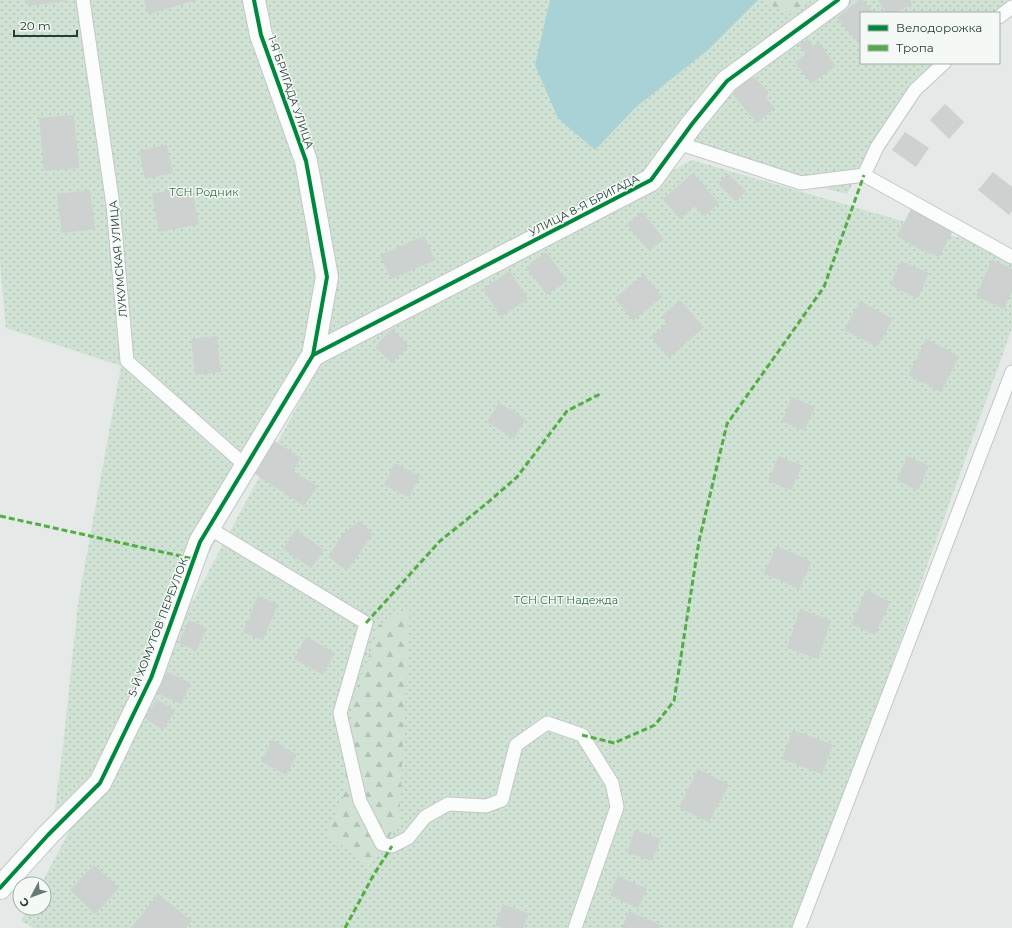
<svg xmlns="http://www.w3.org/2000/svg" width="1012" height="928" viewBox="0 0 1012 928" font-family="Montserrat,sans-serif">
	<style>
		.grass { fill: url(#grass-dots) }
		.forest { fill: url(#forest-firs) }
		.water { fill: #a8d2d6 }
		.building { fill: #cdd1cf }
		.lines { fill: none; stroke-linecap: round; stroke-linejoin: round }
		.service-casing { stroke: #c2c7c5; stroke-width: 15 }
		.minor-casing { stroke: #c2c7c5; stroke-width: 24 }
		.service { stroke: #fbfcfc; stroke-width: 13 }
		.minor { stroke: #fbfcfc; stroke-width: 22 }
		.quiet { stroke: #53ad45; stroke-width: 3; stroke-dasharray: 6 3; stroke-linecap: butt }
		.cycleway-casing { stroke: #f4f9f6; stroke-width: 6 }
		.cycleway { stroke: #00873e; stroke-width: 4 }
		.labels { text-anchor: middle; stroke-width: 3; stroke-linejoin: round; paint-order: stroke }
		.street-label { font-size: 11px; fill: #243d35; stroke: #f4f9f6 }
		.park-label { font-size: 11px; fill: #307246; stroke: #f4f9f6 }
	</style>
	<defs>
		<pattern id="grass-dots" width="8" height="8" patternUnits="userSpaceOnUse"><rect width="8" height="8" fill="#cfe2d4"/><path d="M2 2h.1M6 6h.1" fill="none" stroke="#b2c3b7" stroke-width="1.8" stroke-linecap="round"/></pattern>
		<pattern id="forest-firs" width="22" height="20" patternUnits="userSpaceOnUse"><rect width="22" height="20" fill="#cfe2d4"/><path d="M5 1l3.5 6h-7zM16 11l3.5 6h-7z" fill="#b2c3b7"/></pattern>
	</defs>
	<rect width="100%" height="100%" fill="#e5eae8"/>
	<!-- grass -->
	<g class="grass">
		<path d="M 0,0 L 1011,0 L 994,13 L 861,13 L 861,63 L 937,63 L 903,94 L 847,194 L 685,153 L 329,340 L 252,472 L 49,854 L 63,747 L 78,603 L 121,366 L 6,328 L 0,264 Z"/>
		<path d="M 692,160 L 1012,253 L 1012,328 L 798,928 L 34,928 L 21,921 L 28,908 L 44,908 L 44,884 L 41,884 L 323,358 Z"/>
	</g>
	<!-- forest -->
	<g class="forest">
		<path d="M 760,0 L 811,0 L 791,14 Z"/>
		<path d="M 410,607 L 399,822 L 369,867 L 326,833 L 343,799 L 354,698 L 380,624 Z"/>
	</g>
	<!-- water -->
	<path class="water" d="M 550,0 L 758,0 L 709,49 L 636,107 L 595,150 L 558,118 L 535,65 Z"/>
	<!-- building -->
	<g class="building">
		<path d="M 27,0 L 66,0 L 66,1 L 28,6 Z"/>
		<path d="M 144,0 L 197,0 L 148,14 Z"/>
		<path d="M 859,0 L 863,0 L 874,13 L 861,13 L 861,40 L 858,43 L 837,18 Z"/>
		<path d="M 878,0 L 910,0 L 912,4 L 896,13 L 886,13 Z"/>
		<path d="M 808,39 L 813,46 L 818,42 L 836,66 L 811,84 L 795,62 L 806,54 L 799,45 Z"/>
		<path d="M 742,76 L 755,78 L 769,92 L 766,98 L 775,108 L 757,123 L 733,95 Z"/>
		<path d="M 945,104 L 964,122 L 949,139 L 930,120 Z"/>
		<path d="M 74,115 L 79,168 L 44,171 L 39,118 Z"/>
		<path d="M 905,132 L 929,148 L 916,167 L 892,150 Z"/>
		<path d="M 167,145 L 173,173 L 145,179 L 139,151 Z"/>
		<path d="M 993,172 L 1012,187 L 1012,211 L 1009,215 L 978,190 Z"/>
		<path d="M 693,173 L 719,203 L 704,216 L 695,206 L 680,219 L 663,199 Z"/>
		<path d="M 728,174 L 746,191 L 736,202 L 718,184 Z"/>
		<path d="M 191,186 L 199,224 L 159,232 L 152,194 Z"/>
		<path d="M 90,190 L 95,229 L 62,233 L 57,194 Z"/>
		<path d="M 912,207 L 954,229 L 939,257 L 917,248 L 897,236 Z"/>
		<path d="M 642,212 L 664,239 L 649,251 L 627,224 Z"/>
		<path d="M 424,236 L 435,260 L 391,279 L 380,255 Z"/>
		<path d="M 546,252 L 567,281 L 547,295 L 526,267 Z"/>
		<path d="M 992,260 L 1012,269 L 1012,292 L 1004,309 L 976,296 Z"/>
		<path d="M 901,261 L 929,273 L 918,298 L 890,285 Z"/>
		<path d="M 510,271 L 528,299 L 501,317 L 483,289 Z"/>
		<path d="M 644,274 L 662,297 L 633,321 L 615,298 Z"/>
		<path d="M 680,300 L 704,327 L 669,358 L 651,337 L 667,323 L 662,316 Z"/>
		<path d="M 860,301 L 893,319 L 877,347 L 844,330 Z"/>
		<path d="M 392,329 L 409,346 L 392,363 L 375,347 Z"/>
		<path d="M 217,336 L 221,372 L 195,375 L 191,339 Z"/>
		<path d="M 926,339 L 959,356 L 941,392 L 908,375 Z"/>
		<path d="M 792,397 L 815,407 L 804,431 L 782,421 Z"/>
		<path d="M 499,403 L 526,419 L 514,439 L 487,422 Z"/>
		<path d="M 273,440 L 301,458 L 293,471 L 317,486 L 304,506 L 252,472 Z"/>
		<path d="M 779,456 L 802,466 L 791,490 L 768,480 Z"/>
		<path d="M 908,456 L 929,466 L 918,490 L 897,480 Z"/>
		<path d="M 395,463 L 420,476 L 409,497 L 384,485 Z"/>
		<path d="M 359,521 L 373,534 L 347,571 L 329,557 L 342,535 Z"/>
		<path d="M 296,530 L 324,550 L 311,568 L 283,549 Z"/>
		<path d="M 777,546 L 812,562 L 799,589 L 764,573 Z"/>
		<path d="M 866,590 L 890,602 L 875,635 L 851,624 Z"/>
		<path d="M 258,596 L 278,604 L 263,640 L 243,632 Z"/>
		<path d="M 800,609 L 831,620 L 818,659 L 787,648 Z"/>
		<path d="M 189,620 L 207,628 L 196,651 L 179,643 Z"/>
		<path d="M 306,637 L 335,653 L 323,675 L 294,659 Z"/>
		<path d="M 167,672 L 191,683 L 181,704 L 157,693 Z"/>
		<path d="M 157,699 L 175,711 L 163,730 L 145,718 Z"/>
		<path d="M 793,730 L 833,745 L 822,774 L 782,759 Z"/>
		<path d="M 272,740 L 297,755 L 286,775 L 261,761 Z"/>
		<path d="M 698,769 L 729,785 L 709,822 L 679,807 Z"/>
		<path d="M 635,830 L 661,839 L 652,861 L 627,852 Z"/>
		<path d="M 94,865 L 119,888 L 95,914 L 70,890 Z"/>
		<path d="M 618,876 L 647,889 L 638,908 L 610,895 Z"/>
		<path d="M 158,894 L 192,921 L 186,928 L 131,928 Z"/>
		<path d="M 503,904 L 529,914 L 523,928 L 503,928 L 495,925 Z"/>
		<path d="M 629,911 L 661,925 L 660,928 L 622,928 Z"/>
	</g>
	<g class="lines">
		<defs>
			<g id="service">
				<path d="M 83,0 L 113,205 L 127,361 L 246,466"/>
				<path d="M 999,17 L 1012,7"/>
				<path d="M 678,143 L 801,183 L 864,175 L 1012,257"/>
				<path d="M 864,175 L 877,147 L 915,90 L 944,63"/>
				<path d="M 209,528 L 366,623 L 340,713 L 360,801 L 382,844 L 392,846 L 408,838 L 425,817 L 448,804 L 486,806 L 502,800 L 516,745 L 547,723 L 582,735 L 612,783 L 617,807 L 575,928"/>
				<path d="M 799,928 L 1012,372"/>
			</g>
			<g id="minor">
				<path d="M 313,355 L 651,180 L 692,124 L 727,81 L 838,0"/>
				<path d="M 0,888 L 48,835 L 100,783 L 151,678 L 200,542 L 313,355 L 327,277 L 306,161 L 261,35 L 254,0"/>
			</g>
		</defs>
		<!-- service casing -->
		<use href="#service" class="service-casing"/>
		<!-- minor casing -->
		<use href="#minor" class="minor-casing"/>
		<!-- service -->
		<use href="#service" class="service"/>
		<!-- minor -->
		<use href="#minor" class="minor"/>
		<!-- quiet -->
		<g class="quiet">
			<path d="M 0,516 L 194,559"/>
			<path d="M 366,623 L 440,541 L 486,504 L 517,477 L 567,411 L 600,394"/>
			<path d="M 582,735 L 614,743 L 655,725 L 674,701 L 699,541 L 727,424 L 824,287 L 864,175"/>
			<path d="M 345,928 L 373,876 L 392,846"/>
		</g>
		<defs>
			<g id="cycleway">
				<path d="M 313,355 L 651,180 L 692,124 L 727,81 L 838,0"/>
				<path d="M 0,888 L 48,835 L 100,783 L 151,678 L 200,542 L 313,355 L 327,277 L 306,161 L 261,35 L 254,0"/>
			</g>
		</defs>
		<!-- cycleway casing -->
		<use href="#cycleway" class="cycleway-casing"/>
		<!-- cycleway -->
		<use href="#cycleway" class="cycleway"/>
	</g>
	<g class="labels">
		<!-- street labels -->
		<g class="street-label">
			<text transform="translate(291 92) rotate(71)" y="4">1-Я БРИГАДА УЛИЦА</text>
			<text transform="translate(584 205) rotate(-27)" y="4">УЛИЦА 8-Я БРИГАДА</text>
			<text transform="translate(118 259) rotate(-95)" y="4">ЛУКУМСКАЯ УЛИЦА</text>
			<text transform="translate(158 627) rotate(-69)" y="4">5-Й ХОМУТОВ ПЕРЕУЛОК</text>
		</g>
		<!-- park labels -->
		<g class="park-label">
			<text x="204" y="196">ТСН Родник</text>
			<text x="566" y="604">ТСН СНТ Надежда</text>
		</g>
	</g>
	<!-- legend -->
	<rect x="860" y="12" width="140" height="52" fill="#f4f9f6" stroke="#a1aea9"/>
	<rect x="868" y="25" width="20" height="6" fill="#00873e" stroke="#a1aea9"/>
	<text x="896" y="32" font-size="12" fill="#243d35">Велодорожка</text>
	<rect x="868" y="45" width="20" height="6" fill="#53ad45" stroke="#a1aea9"/>
	<text x="896" y="52" font-size="12" fill="#243d35">Тропа</text>
	<!-- north arrow -->
	<g transform="translate(32 896) rotate(229)"><circle r="19" fill="#f4f9f6" stroke="#a1aea9"/>
	<path d="M0-3L7 15L0 10L-7 15Z" fill="#687a74"/>
	<text y="-6" font-size="11" font-weight="bold" text-anchor="middle" fill="#243d35">С</text>
	</g>
	<!-- scale -->
	<path d="M14 30v6h63v-6" fill="none" stroke="#243d35" stroke-width="2"/>
	<text x="20" y="30" font-size="12" fill="#243d35" stroke="#f4f9f6" stroke-width="3" paint-order="stroke">20 m</text>
</svg>
